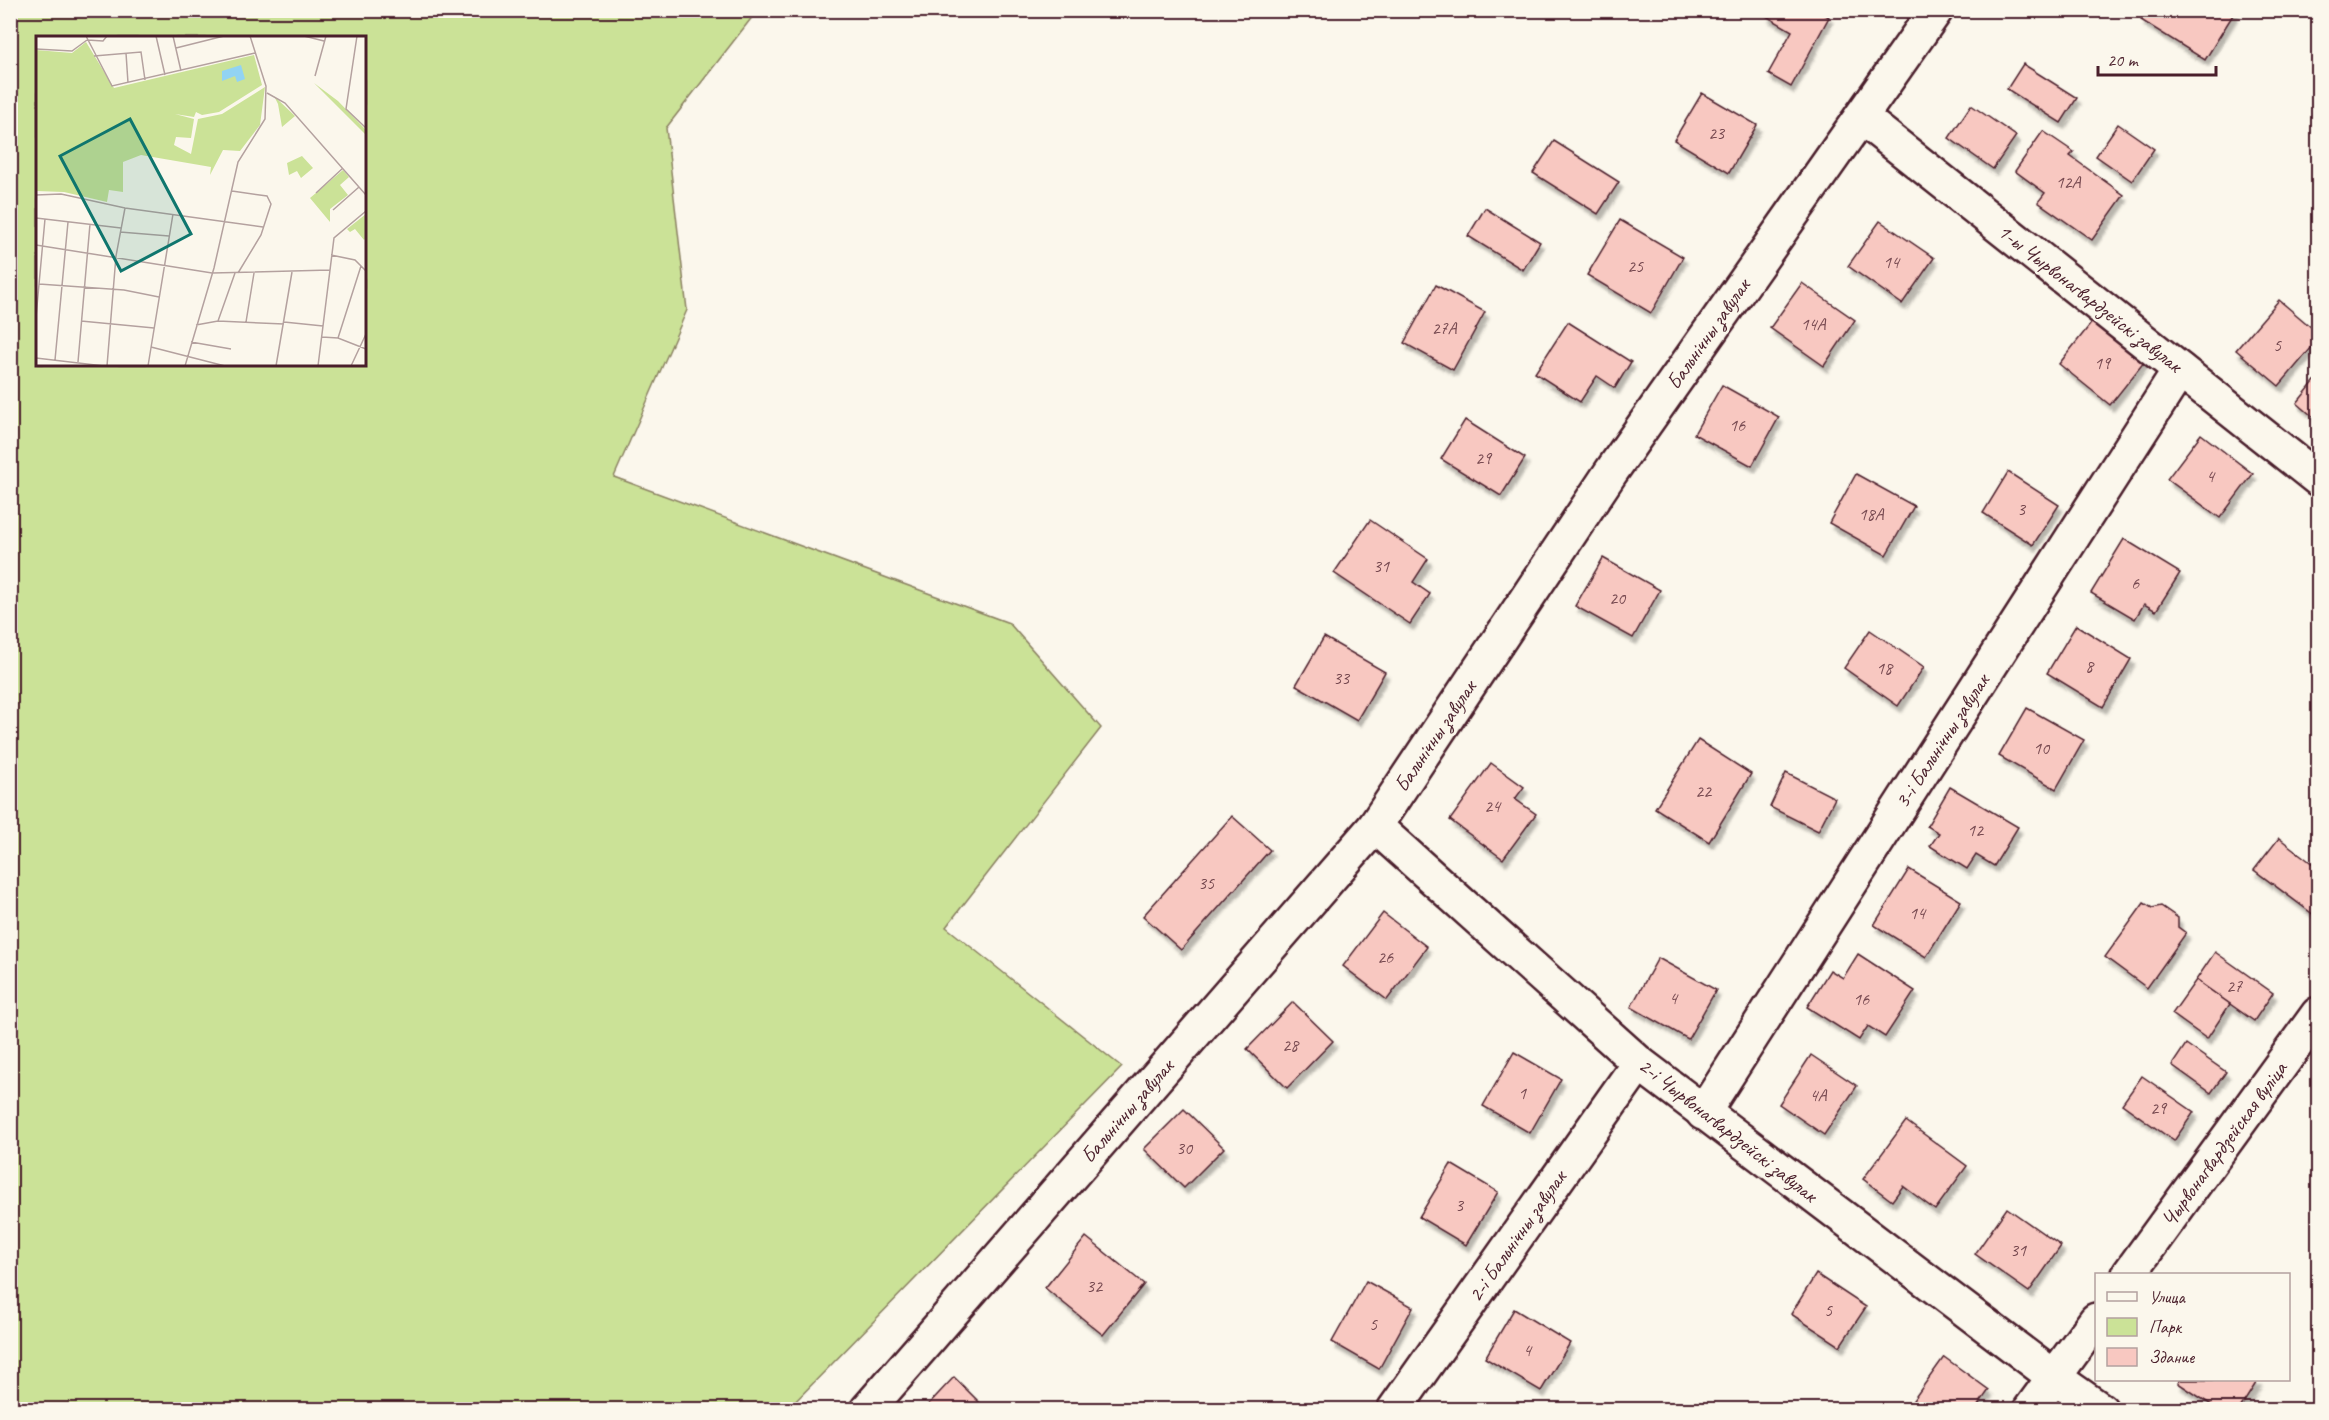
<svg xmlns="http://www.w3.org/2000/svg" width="2329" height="1420" viewBox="0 0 2329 1420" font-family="Caveat,sans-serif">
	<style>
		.green { fill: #cbe297; stroke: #8a8061; stroke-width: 1.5; fill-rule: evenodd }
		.building { fill: #f8c8c1; stroke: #4a1f2b; stroke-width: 1.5; filter: url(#shadow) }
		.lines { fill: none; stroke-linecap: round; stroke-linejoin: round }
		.street-casing { stroke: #4a1f2b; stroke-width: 38 }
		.street { stroke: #fbf7ec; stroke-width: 33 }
		.labels { text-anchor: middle; stroke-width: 5; stroke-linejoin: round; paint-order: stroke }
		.number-label { font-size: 18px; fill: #764950 }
		.street-label { font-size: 21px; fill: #4a1f2b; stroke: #fbf7ec }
		.inset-road { fill: none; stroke: #b4a19f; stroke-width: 1.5 }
		.view { fill: #0f766e; fill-opacity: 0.15; stroke: #0f766e; stroke-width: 3 }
		.inset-edge { fill: none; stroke: #4a1f2b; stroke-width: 3 }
	</style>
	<defs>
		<filter id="shadow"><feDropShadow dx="3.5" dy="6" stdDeviation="1.5" flood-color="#0004"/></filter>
	</defs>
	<rect width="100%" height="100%" fill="#fbf7ec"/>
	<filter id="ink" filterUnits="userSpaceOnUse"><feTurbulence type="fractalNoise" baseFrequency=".0167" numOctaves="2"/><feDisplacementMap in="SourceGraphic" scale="12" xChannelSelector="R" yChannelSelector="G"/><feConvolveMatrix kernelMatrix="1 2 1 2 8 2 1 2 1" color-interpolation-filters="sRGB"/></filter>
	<g filter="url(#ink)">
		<!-- green -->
		<path class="green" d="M 10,11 L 757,11 L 666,128 L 687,310 L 614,477 L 1009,623 L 1101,728 L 946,927 L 1122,1067 L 788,1409 L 11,1409 ZM 38,38 L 364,38 L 364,364 L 38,364 Z"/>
		<!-- building -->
		<g class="building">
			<path d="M 1769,10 L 1817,10 L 1829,17 L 1791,87 L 1768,74 L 1792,31 L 1766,16 Z"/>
			<path d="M 2147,10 L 2236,10 L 2205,60 L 2141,20 Z"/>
			<path d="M 2023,64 L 2077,98 L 2061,123 L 2007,89 Z"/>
			<path d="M 1702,93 L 1757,125 L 1729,173 L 1674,140 Z"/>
			<path d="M 1971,105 L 2016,136 L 1993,169 L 1949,138 Z"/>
			<path d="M 2118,124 L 2154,149 L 2132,181 L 2096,156 Z"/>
			<path d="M 2043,131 L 2074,152 L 2070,156 L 2124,195 L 2092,240 L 2038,202 L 2045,193 L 2015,171 Z"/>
			<path d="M 1554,141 L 1619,182 L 1598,214 L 1533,173 Z"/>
			<path d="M 1485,208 L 1540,242 L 1523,270 L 1468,236 Z"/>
			<path d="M 1620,220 L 1683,257 L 1651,313 L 1587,275 Z"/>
			<path d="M 1880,221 L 1934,258 L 1902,304 L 1848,266 Z"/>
			<path d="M 1802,283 L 1855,320 L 1824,366 L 1770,328 Z"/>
			<path d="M 1436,285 L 1485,312 L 1453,370 L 1404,343 Z"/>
			<path d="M 2279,300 L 2318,333 L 2318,340 L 2279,386 L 2236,350 Z"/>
			<path d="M 2093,321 L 2145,361 L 2110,405 L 2059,364 Z"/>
			<path d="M 1568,322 L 1631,362 L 1615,388 L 1597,376 L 1580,402 L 1535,373 Z"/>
			<path d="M 2318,377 L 2318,421 L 2297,403 Z"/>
			<path d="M 1722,385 L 1779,417 L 1752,466 L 1694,434 Z"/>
			<path d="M 1465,420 L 1525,458 L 1501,496 L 1441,459 Z"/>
			<path d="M 2201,434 L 2253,474 L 2220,518 L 2167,479 Z"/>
			<path d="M 2008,472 L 2059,505 L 2033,545 L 1983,513 Z"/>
			<path d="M 1856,474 L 1914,506 L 1886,555 L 1829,523 Z"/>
			<path d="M 1370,520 L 1428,559 L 1413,582 L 1430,594 L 1410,624 L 1334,573 Z"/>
			<path d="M 2124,539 L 2180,573 L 2156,611 L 2144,604 L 2135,619 L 2091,593 Z"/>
			<path d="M 1603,558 L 1660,590 L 1633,638 L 1575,606 Z"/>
			<path d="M 2076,625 L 2131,659 L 2103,707 L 2047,673 Z"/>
			<path d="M 1870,630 L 1924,667 L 1898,706 L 1844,668 Z"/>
			<path d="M 1324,637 L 1385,672 L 1357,720 L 1296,685 Z"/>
			<path d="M 2027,708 L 2084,740 L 2056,789 L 1999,756 Z"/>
			<path d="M 1698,740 L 1751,774 L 1709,842 L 1655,808 Z"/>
			<path d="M 1491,763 L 1524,787 L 1515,799 L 1536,814 L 1503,859 L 1450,820 Z"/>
			<path d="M 1786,773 L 1835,798 L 1818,831 L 1770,807 Z"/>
			<path d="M 1950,787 L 2018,827 L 1994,866 L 1976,855 L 1967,869 L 1930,846 L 1939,833 L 1927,826 Z"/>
			<path d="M 1232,816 L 1270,850 L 1181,950 L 1143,916 Z"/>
			<path d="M 2279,838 L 2318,868 L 2318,918 L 2254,870 Z"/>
			<path d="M 1909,869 L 1961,901 L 1926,957 L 1874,925 Z"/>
			<path d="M 2144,903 L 2152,908 L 2161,906 L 2178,918 L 2178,927 L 2186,933 L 2147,988 L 2105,957 Z"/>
			<path d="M 1383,913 L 1427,947 L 1387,1000 L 1343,966 Z"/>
			<path d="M 2215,952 L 2273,993 L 2254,1021 L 2196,980 Z"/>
			<path d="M 1858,954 L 1915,991 L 1885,1037 L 1868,1026 L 1859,1040 L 1807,1007 L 1830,970 L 1843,978 Z"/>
			<path d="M 1658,958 L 1716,990 L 1688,1039 L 1631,1007 Z"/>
			<path d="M 2196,980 L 2230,1004 L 2207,1039 L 2172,1014 Z"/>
			<path d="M 1293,1002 L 1333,1041 L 1287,1088 L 1247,1049 Z"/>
			<path d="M 2186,1044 L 2226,1072 L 2211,1093 L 2172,1065 Z"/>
			<path d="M 1514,1052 L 1561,1079 L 1530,1133 L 1483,1106 Z"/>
			<path d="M 1811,1055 L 1857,1086 L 1824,1135 L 1779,1104 Z"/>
			<path d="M 2142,1076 L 2194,1112 L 2174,1141 L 2122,1104 Z"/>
			<path d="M 1184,1109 L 1224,1148 L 1184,1188 L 1144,1149 Z"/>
			<path d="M 1906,1121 L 1967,1166 L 1935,1210 L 1903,1186 L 1892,1201 L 1863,1179 Z"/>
			<path d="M 1451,1164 L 1498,1192 L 1466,1245 L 1419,1217 Z"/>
			<path d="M 2007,1208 L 2061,1246 L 2029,1292 L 1975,1254 Z"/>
			<path d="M 1086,1237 L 1144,1284 L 1103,1335 L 1045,1288 Z"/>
			<path d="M 1816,1274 L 1866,1307 L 1840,1346 L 1791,1314 Z"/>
			<path d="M 1366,1281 L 1413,1307 L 1379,1369 L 1332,1342 Z"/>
			<path d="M 1514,1309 L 1570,1343 L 1541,1391 L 1485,1358 Z"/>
			<path d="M 1944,1357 L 1989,1390 L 1975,1410 L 1906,1410 Z"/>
			<path d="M 954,1377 L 987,1410 L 923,1410 Z"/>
			<path d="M 2180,1380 L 2258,1380 L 2239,1410 L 2219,1410 L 2178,1383 Z"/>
		</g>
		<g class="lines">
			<defs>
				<g id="street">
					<path d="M 1861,117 L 2318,479"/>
					<path d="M 1375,826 L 1639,1063 L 2054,1377 L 2101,1410"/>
					<path d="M 1703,1113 L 2180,370"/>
					<path d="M 2129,1274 L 2318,1014"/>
					<path d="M 867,1410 L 1375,826 L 1611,472 L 1936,10"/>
					<path d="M 1394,1410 L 1639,1063"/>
					<path d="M 2030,1410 L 2096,1320"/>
				</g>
			</defs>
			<!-- street casing -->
			<use href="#street" class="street-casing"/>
			<!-- street -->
			<use href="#street" class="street"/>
		</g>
	</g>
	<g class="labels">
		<!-- number labels -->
		<g class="number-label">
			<text x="1716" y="139">23</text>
			<text x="2068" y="188">12А</text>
			<text x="1891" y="268">14</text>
			<text x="1635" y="272">25</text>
			<text x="1813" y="330">14А</text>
			<text x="1444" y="334">27А</text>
			<text x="2277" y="351">5</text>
			<text x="2102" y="369">19</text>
			<text x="1737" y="431">16</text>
			<text x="1483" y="464">29</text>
			<text x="2210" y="482">4</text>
			<text x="2021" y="515">3</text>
			<text x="1871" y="520">18А</text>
			<text x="1381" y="572">31</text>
			<text x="2135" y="589">6</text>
			<text x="1617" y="604">20</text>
			<text x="2089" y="672">8</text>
			<text x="1884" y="674">18</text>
			<text x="1341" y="684">33</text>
			<text x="2041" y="754">10</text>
			<text x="1703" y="797">22</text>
			<text x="1492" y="812">24</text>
			<text x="1975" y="836">12</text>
			<text x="1206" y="889">35</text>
			<text x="1917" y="919">14</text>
			<text x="1385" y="963">26</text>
			<text x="2234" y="992">27</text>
			<text x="1673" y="1004">4</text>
			<text x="1861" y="1005">16</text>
			<text x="1290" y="1051">28</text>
			<text x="1522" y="1099">1</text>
			<text x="1818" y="1101">4А</text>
			<text x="2158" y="1114">29</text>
			<text x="1184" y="1154">30</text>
			<text x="1459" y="1211">3</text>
			<text x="2018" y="1256">31</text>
			<text x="1094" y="1292">32</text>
			<text x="1828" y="1316">5</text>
			<text x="1373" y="1330">5</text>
			<text x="1527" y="1356">4</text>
		</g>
		<!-- street labels -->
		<g class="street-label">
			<text transform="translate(2090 298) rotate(38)" y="7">1-ы Чырвонагвардзейскі завулак</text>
			<text transform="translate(1708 334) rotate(-55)" y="7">Бальнічны завулак</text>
			<text transform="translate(1435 736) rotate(-56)" y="7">Бальнічны завулак</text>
			<text transform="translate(1942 741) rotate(-57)" y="7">3-і Бальнічны завулак</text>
			<text transform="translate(1127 1111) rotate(-49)" y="7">Бальнічны завулак</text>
			<text transform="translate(1728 1130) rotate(38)" y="7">2-і Чырвонагвардзейскі завулак</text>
			<text transform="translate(2224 1144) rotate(-54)" y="7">Чырвонагвардзейская вуліца</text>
			<text transform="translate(1517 1236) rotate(-55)" y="7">2-і Бальнічны завулак</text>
		</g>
	</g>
	<!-- overview -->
	<g transform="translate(36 36)">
		<rect width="330" height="330" fill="#fbf7ec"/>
		<path d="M 50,6 L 78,52 L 218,19 L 226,49 L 183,76 L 166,79 L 160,76 L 158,81 L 139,78 L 158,83 L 155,102 L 140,101 L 138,109 L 155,118 L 162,83 L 186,78 L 229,51 L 224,89 L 204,115 L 187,114 L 174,139 L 175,131 L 105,119 L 87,126 L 87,156 L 73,154 L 71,166 L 28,156 L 0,155 L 0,14 L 36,17 ZM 278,47 L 302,65 L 330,94 L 330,99 ZM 238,60 L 259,80 L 246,91 L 242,68 ZM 266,120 L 277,132 L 265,142 L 261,135 L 253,139 L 251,127 ZM 307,134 L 313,141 L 304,149 L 312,159 L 294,173 L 294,186 L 274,162 ZM 330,178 L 330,202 L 328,204 L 319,193 L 314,196 L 311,193 Z" fill="#cbe297"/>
		<path d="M 205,29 L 209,43 L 201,46 L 199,40 L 186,45 L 186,35 Z" fill="#92d3f3"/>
		<path class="inset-road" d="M 50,0 L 76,50 L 219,17M 120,0 L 129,39M 137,0 L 145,35M 268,0 L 288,5M 321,0 L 310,73 L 330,92M 51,4 L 67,5 L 71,0M 140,12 L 188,0M 0,13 L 36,15 L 51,4M 90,17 L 92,47M 58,20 L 105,16 L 109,44M 279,40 L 290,0M 231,57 L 249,67 L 330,159M 196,155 L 231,160 L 235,168 L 225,199 L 202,237M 280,157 L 307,132M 0,159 L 25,158 L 89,172 L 227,191M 297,174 L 323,151M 0,182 L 85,192M 84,196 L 133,200M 0,209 L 176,237 L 294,234M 295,219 L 319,224 L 330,235M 3,248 L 88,254 L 123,261M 0,281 L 9,183M 45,285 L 118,292M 182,285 L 199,237M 210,286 L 218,237M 248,286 L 287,290M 160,289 L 182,285 L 248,288M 286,301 L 302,302 L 330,313M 302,302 L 325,230M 155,306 L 195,313M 115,311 L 189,330M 0,322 L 68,330M 19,324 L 32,186M 42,326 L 54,188M 71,330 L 80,220 L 89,172M 112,330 L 137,178M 149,330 L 178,232 L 202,126 L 229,83 L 230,50 L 214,0M 240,330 L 256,236M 282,330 L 298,202 L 330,175M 315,330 L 330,298"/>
		<path class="view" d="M 94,83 L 155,198 L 85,235 L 24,120 Z"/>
		<rect width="330" height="330" class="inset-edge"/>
	</g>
	<!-- margin -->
	<rect width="2329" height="1420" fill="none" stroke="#fbf7ec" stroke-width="36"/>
	<rect x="18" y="18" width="2293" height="1384" fill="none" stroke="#4a1f2b" stroke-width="2" filter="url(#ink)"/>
	<!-- legend -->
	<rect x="2095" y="1273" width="195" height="108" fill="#fbf7ec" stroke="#b4a19f" stroke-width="1.5"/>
	<rect x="2107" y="1292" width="30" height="9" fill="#fbf7ec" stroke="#b4a19f" stroke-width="1.5"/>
	<text x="2149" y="1303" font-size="18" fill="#4a1f2b">Улица</text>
	<rect x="2107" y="1318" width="30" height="18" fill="#cbe297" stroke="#b4a19f" stroke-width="1.5"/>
	<text x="2149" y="1333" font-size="18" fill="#4a1f2b">Парк</text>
	<rect x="2107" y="1348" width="30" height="18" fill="#f8c8c1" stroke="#b4a19f" stroke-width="1.5"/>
	<text x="2149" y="1363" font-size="18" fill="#4a1f2b">Здание</text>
	<!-- scale -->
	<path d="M2098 66v9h118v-9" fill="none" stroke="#4a1f2b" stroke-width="3"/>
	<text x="2107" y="66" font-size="18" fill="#4a1f2b" stroke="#fbf7ec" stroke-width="4.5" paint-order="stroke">20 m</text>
</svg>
